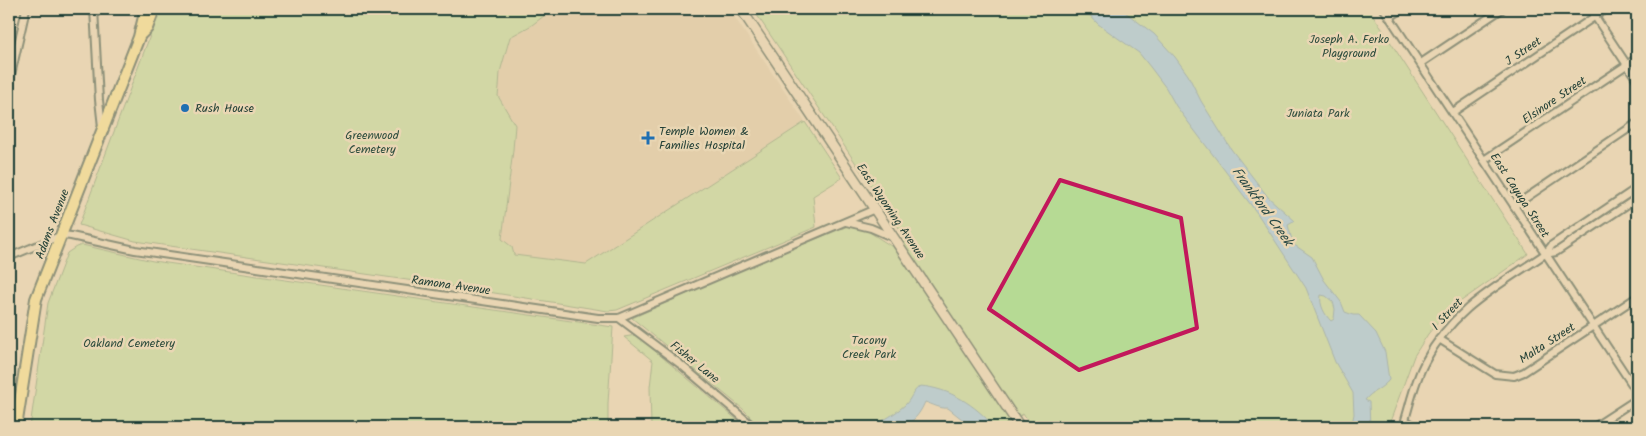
<svg xmlns="http://www.w3.org/2000/svg" width="1646" height="436" viewBox="0 0 1646 436" font-family="Kalam,sans-serif">
	<style>
		.built { fill: #dbc6a1 }
		.green { fill: #b6da94; stroke: #6a8c64 }
		.water { fill: #8bc1e9; stroke: #608ca1; fill-rule: evenodd }
		.lines { fill: none; stroke-linecap: round; stroke-linejoin: round }
		.street-casing { stroke: #1f3d34; stroke-width: 10 }
		.secondary-casing { stroke: #1f3d34; stroke-width: 12 }
		.primary-casing { stroke: #1f3d34; stroke-width: 14 }
		.street { stroke: #e9d6b3; stroke-width: 6 }
		.secondary { stroke: #e9d6b3; stroke-width: 9 }
		.primary { stroke: #f9e181; stroke-width: 10 }
		.marked { fill: none; stroke: #c2185b; stroke-width: 4; stroke-linejoin: round }
		.poi-dot { fill: #1f6fb2; stroke: #e9d6b3; stroke-width: 2 }
		.labels { text-anchor: middle; stroke-width: 5; stroke-linejoin: round; paint-order: stroke }
		.park-label { font-size: 12px; fill: #2e4d3e; stroke: #e9d6b3 }
		.street-label { font-size: 12px; fill: #1f3d34; stroke: #e9d6b3 }
		.poi-label { font-size: 12px; fill: #1f3d34; stroke: #e9d6b3; text-anchor: start }
		.water-label { font-size: 14px; font-style: italic; fill: #2a4a46; stroke: #e9d6b3 }
	</style>
	<rect width="100%" height="100%" fill="#e9d6b3"/>
	<filter id="ink" filterUnits="userSpaceOnUse"><feTurbulence type="fractalNoise" baseFrequency=".02" numOctaves="2"/><feDisplacementMap in="SourceGraphic" scale="10" xChannelSelector="R" yChannelSelector="G"/><feConvolveMatrix kernelMatrix="1 2 1 2 8 2 1 2 1" color-interpolation-filters="sRGB"/></filter>
	<g filter="url(#ink)">
		<!-- built -->
		<path class="built" d="M 553,9 L 729,9 L 805,122 L 586,264 L 513,255 L 512,247 L 502,240 L 513,150 L 515,125 L 498,96 L 500,72 L 510,37 L 532,25 Z"/>
		<!-- green -->
		<g class="green">
			<path d="M 160,9 L 553,9 L 532,25 L 510,37 L 500,72 L 499,87 L 498,96 L 515,125 L 513,150 L 502,239 L 512,247 L 514,255 L 586,264 L 805,122 L 842,178 L 813,196 L 816,227 L 617,310 L 608,311 L 463,288 L 135,241 L 79,225 Z"/>
			<path d="M 753,9 L 1369,9 L 1528,254 L 1447,311 L 1428,334 L 1414,356 L 1390,422 L 1398,427 L 1032,427 L 1023,414 L 1001,427 L 996,427 L 976,412 L 921,398 L 891,427 L 758,427 L 748,417 L 750,416 L 743,409 L 632,318 L 747,267 L 848,226 L 863,228 L 891,246 L 905,237 Z"/>
			<path d="M 82,245 L 153,261 L 613,327 L 608,403 L 608,427 L 30,427 L 48,303 L 67,253 L 76,247 Z"/>
			<path d="M 636,335 L 743,425 L 740,427 L 651,427 L 650,387 L 653,361 L 624,337 Z"/>
		</g>
		<!-- water -->
		<g class="water">
			<path d="M 1084,9 L 1121,9 L 1154,34 L 1175,57 L 1188,75 L 1201,101 L 1231,149 L 1268,197 L 1295,221 L 1288,225 L 1293,244 L 1312,257 L 1324,280 L 1341,302 L 1345,312 L 1353,315 L 1359,315 L 1376,333 L 1385,352 L 1389,380 C 1382,389 1372,391 1365,400 L 1369,402 L 1370,427 L 1349,427 L 1352,424 L 1354,414 L 1353,393 L 1335,362 L 1306,288 L 1257,213 L 1176,106 L 1166,88 L 1151,68 L 1139,53 L 1098,24 ZM 1321,295 L 1326,296 L 1333,302 L 1335,309 L 1334,319 L 1331,321 C 1325,315 1319,305 1321,295 Z"/>
			<path d="M 920,386 C 949,388 976,405 994,427 L 972,427 L 948,408 C 940,409 932,404 925,402 C 913,430 898,427 872,427 C 884,420 895,414 905,405 C 912,398 911,393 920,386 Z"/>
		</g>
		<g class="lines">
			<defs>
				<g id="street">
					<path d="M 94,9 L 99,100 L 102,127"/>
					<path d="M 1384,9 L 1637,392"/>
					<path d="M 1590,9 L 1637,80"/>
					<path d="M 1390,17 L 1403,9"/>
					<path d="M 1421,63 L 1502,9"/>
					<path d="M 9,84 L 26,9"/>
					<path d="M 1453,112 L 1606,9"/>
					<path d="M 1484,160 L 1637,58"/>
					<path d="M 1514,206 L 1637,123"/>
					<path d="M 846,222 L 871,228 L 894,238"/>
					<path d="M 1545,254 L 1556,252 L 1637,198"/>
					<path d="M 9,257 L 62,235 L 71,236 L 135,250 L 598,318 L 619,318 L 875,209"/>
					<path d="M 619,318 L 680,364 L 754,427"/>
					<path d="M 1439,339 L 1495,374 L 1514,376 L 1524,372 L 1637,297"/>
					<path d="M 1417,427 L 1405,420 C 1411,400 1415,380 1425,362 C 1452,309 1498,286 1545,254 L 1552,245 L 1637,188"/>
					<path d="M 1594,427 L 1637,399"/>
				</g>
				<path id="secondary" d="M 741,9 L 1020,427"/>
				<g id="primary">
					<path d="M 141,34 L 147,28 L 154,9"/>
					<path d="M 16,427 L 36,299 L 139,37 L 146,9"/>
				</g>
			</defs>
			<!-- street casing -->
			<use href="#street" class="street-casing"/>
			<!-- secondary casing -->
			<use href="#secondary" class="secondary-casing"/>
			<!-- primary casing -->
			<use href="#primary" class="primary-casing"/>
			<!-- street -->
			<use href="#street" class="street"/>
			<!-- secondary -->
			<use href="#secondary" class="secondary"/>
			<!-- primary -->
			<use href="#primary" class="primary"/>
		</g>
	</g>
	<!-- marked area -->
	<path d="M0 0H1646V436H0ZM 1060,180 L 1181,218 L 1197,328 L 1079,370 L 989,309 Z" fill="#e9d6b3" fill-opacity=".55" fill-rule="evenodd"/>
	<path class="marked" d="M 1060,180 L 1181,218 L 1197,328 L 1079,370 L 989,309 Z"/>
	<!-- markers -->
	<g class="poi-dot">
		<circle cx="185" cy="108" r="5"/>
		<path d="M645.5 130.5h5v5h5v5h-5v5h-5v-5h-5v-5h5z"/>
	</g>
	<g class="labels">
		<!-- park labels -->
		<g class="park-label">
			<text x="1349" y="43">Joseph A. Ferko<tspan x="1349" dy="14">Playground</tspan></text>
			<text x="1318" y="117">Juniata Park</text>
			<text x="372" y="139">Greenwood<tspan x="372" dy="14">Cemetery</tspan></text>
			<text x="869" y="344">Tacony<tspan x="869" dy="14">Creek Park</tspan></text>
			<text x="129" y="347">Oakland Cemetery</text>
		</g>
		<!-- street labels -->
		<g class="street-label">
			<text transform="translate(1523 51) rotate(-34)" y="4">J Street</text>
			<text transform="translate(1554 100) rotate(-34)" y="4">Elsinore Street</text>
			<text transform="translate(1520 195) rotate(57)" y="4">East Cayuga Street</text>
			<text transform="translate(891 211) rotate(56)" y="4">East Wyoming Avenue</text>
			<text transform="translate(52 224) rotate(-69)" y="4">Adams Avenue</text>
			<text transform="translate(451 285) rotate(8)" y="4">Ramona Avenue</text>
			<text transform="translate(1447 314) rotate(-47)" y="4">I Street</text>
			<text transform="translate(1547 343) rotate(-33)" y="4">Malta Street</text>
			<text transform="translate(695 362) rotate(39)" y="4">Fisher Lane</text>
		</g>
		<!-- poi labels -->
		<g class="poi-label">
			<text x="195" y="112">Rush House</text>
			<text x="659" y="135">Temple Women &amp;<tspan x="659" dy="14">Families Hospital</tspan></text>
		</g>
		<!-- water labels -->
		<g class="water-label">
			<text transform="translate(1263 206) rotate(54)" y="5">Frankford Creek</text>
		</g>
	</g>
	<!-- margin -->
	<rect width="1646" height="436" fill="none" stroke="#e9d6b3" stroke-width="30"/>
	<rect x="15" y="15" width="1616" height="406" fill="none" stroke="#1f3d34" stroke-width="2" filter="url(#ink)"/>
</svg>
